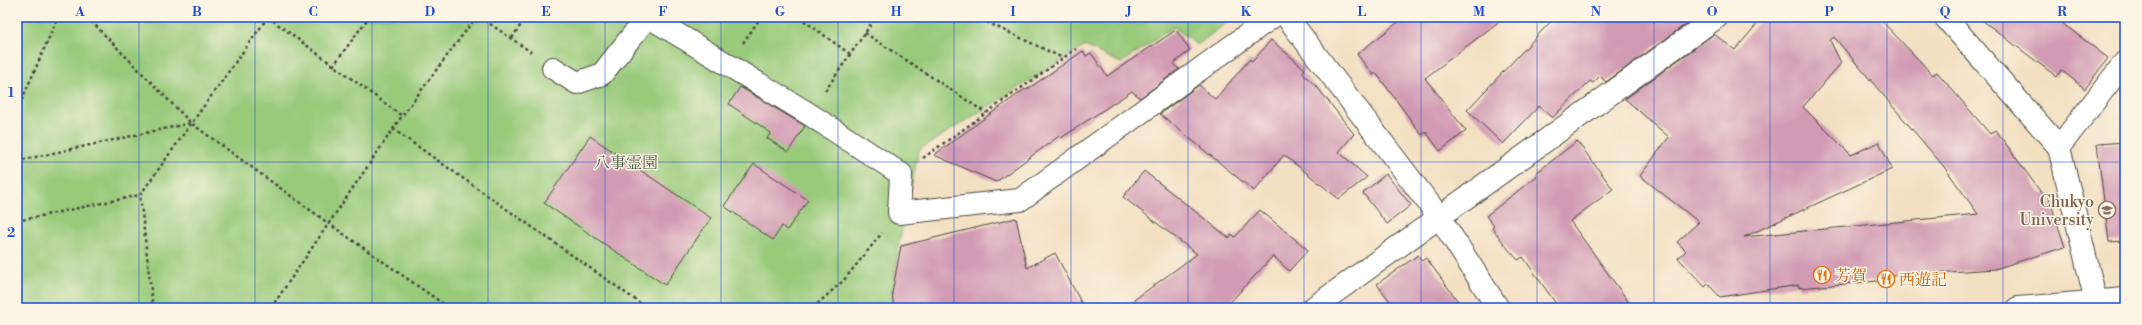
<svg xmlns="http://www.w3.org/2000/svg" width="2142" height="325" viewBox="0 0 2142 325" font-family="'Libre Bodoni','Noto Serif JP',serif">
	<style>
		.green { fill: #98ca7a; stroke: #627a52 }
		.building { fill: #d29bb4; fill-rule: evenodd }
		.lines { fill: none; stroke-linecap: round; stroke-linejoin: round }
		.minor-casing { stroke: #494642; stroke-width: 24 }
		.path { stroke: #494642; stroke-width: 2.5; stroke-dasharray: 3 3; stroke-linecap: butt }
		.minor { stroke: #fff; stroke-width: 22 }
		.grid { fill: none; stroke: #1d4ed8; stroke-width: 1; stroke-opacity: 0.55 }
		.labels { text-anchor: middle; stroke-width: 3; stroke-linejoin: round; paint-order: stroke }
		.park-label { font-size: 16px; fill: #4c5b43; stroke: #fcf5e5 }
		.education-label { font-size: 16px; fill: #785e54; stroke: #fcf5e5; text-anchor: end }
		.food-label { font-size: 16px; fill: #c56008; stroke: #fcf5e5; text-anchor: start }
		.neatline { fill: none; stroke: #1d4ed8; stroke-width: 1.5 }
		.grid-label { font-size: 13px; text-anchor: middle; font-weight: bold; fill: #1d4ed8 }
	</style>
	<rect width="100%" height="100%" fill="#fcf5e5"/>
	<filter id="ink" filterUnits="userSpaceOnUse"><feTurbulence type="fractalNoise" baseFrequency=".025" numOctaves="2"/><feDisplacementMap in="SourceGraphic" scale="8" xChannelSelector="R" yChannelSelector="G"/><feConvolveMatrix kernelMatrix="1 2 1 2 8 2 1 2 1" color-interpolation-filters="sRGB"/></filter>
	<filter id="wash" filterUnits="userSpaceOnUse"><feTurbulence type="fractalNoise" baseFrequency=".012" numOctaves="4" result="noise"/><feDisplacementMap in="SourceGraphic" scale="16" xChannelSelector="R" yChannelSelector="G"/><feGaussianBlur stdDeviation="0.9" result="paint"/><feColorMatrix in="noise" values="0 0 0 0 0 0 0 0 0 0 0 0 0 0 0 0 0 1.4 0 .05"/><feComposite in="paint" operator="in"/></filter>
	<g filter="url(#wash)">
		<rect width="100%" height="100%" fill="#f3e0c2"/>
		<!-- green -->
		<path class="green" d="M 17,17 L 1234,17 L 1197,45 L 1174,27 L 1121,63 L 1085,46 L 919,150 L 898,248 L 891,308 L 17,308 Z"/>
		<g id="blocks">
			<!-- building -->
			<g class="building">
				<path d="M 1405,17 L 1505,17 L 1425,78 L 1466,131 L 1440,151 L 1426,132 L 1422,135 L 1376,73 L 1373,75 L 1357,54 Z"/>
				<path d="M 1555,17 L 1691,17 L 1693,19 L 1606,82 L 1600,76 L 1593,83 L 1590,81 L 1552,118 L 1539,106 L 1503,144 L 1467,110 Z"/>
				<path d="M 1763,17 L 1878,17 L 1933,75 L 1937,72 L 1990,134 L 1996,130 L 2042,194 L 2047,192 L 2065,247 L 1995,269 L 1889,276 L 1889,280 L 1799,288 L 1799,285 L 1720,297 L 1708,284 L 1705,287 L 1678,258 L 1686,251 L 1677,242 L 1699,222 L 1640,176 L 1669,137 L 1625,99 L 1714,34 L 1735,50 ZM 1834,37 L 1945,168 L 1978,214 L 1744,237 L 1892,169 L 1879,142 L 1851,155 L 1803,107 L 1841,63 L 1830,40 Z"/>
				<path d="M 1978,17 L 2054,17 L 2108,58 L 2085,89 L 2061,70 L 2057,77 Z"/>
				<path d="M 1176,30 L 1190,50 L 1173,64 L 1179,69 L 1140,98 L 1132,91 L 1061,138 L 1059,136 L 996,182 L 934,155 L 1025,89 L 1026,90 L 1083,51 L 1086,56 L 1091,53 L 1107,76 Z"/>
				<path d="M 1271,40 L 1305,69 L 1302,73 L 1318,88 L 1354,134 L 1339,152 L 1367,177 L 1339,199 L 1284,155 L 1254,191 L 1160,114 L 1199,85 L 1215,99 L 1250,59 L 1252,62 Z"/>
				<path d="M 740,87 L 805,126 L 788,152 L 767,138 L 771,133 L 729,104 Z"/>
				<path d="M 590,136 L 711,218 L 665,285 L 544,203 Z"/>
				<path d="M 1577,141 L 1613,189 L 1570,221 L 1633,308 L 1559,308 L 1523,257 L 1518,260 L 1509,250 L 1492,228 L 1494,226 L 1486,216 L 1537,176 L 1535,174 Z"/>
				<path d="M 2125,142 L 2125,241 L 2109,242 L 2097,144 Z"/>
				<path d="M 754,164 L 808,200 L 787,230 L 782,226 L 773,240 L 724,206 Z"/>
				<path d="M 1144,171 L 1229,238 L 1232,234 L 1235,237 L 1260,210 L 1308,250 L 1289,271 L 1273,256 L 1225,308 L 1123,308 L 1197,254 L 1123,197 Z"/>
				<path d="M 1386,174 L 1411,205 L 1387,224 L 1363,193 Z"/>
				<path d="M 1016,218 L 1027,268 L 1055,253 L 1084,308 L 894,308 L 892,293 L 901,246 Z"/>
				<path d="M 1418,255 L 1422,261 L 1426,258 L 1463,308 L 1395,308 L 1377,284 Z"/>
			</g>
		</g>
	</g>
	<g filter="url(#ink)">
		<use href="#blocks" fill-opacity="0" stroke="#494642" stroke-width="1"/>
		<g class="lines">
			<defs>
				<g id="minor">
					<path d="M 649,17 L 809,114 L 901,174 L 899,213 L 1020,200 L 1272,17"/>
					<path d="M 1287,17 L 1440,218 L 1498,308"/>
					<path d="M 1945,17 L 2059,147 L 2096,302"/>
					<path d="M 553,68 L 577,83 L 602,74 L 647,17"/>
					<path d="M 2059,147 L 2125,62"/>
					<path d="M 1313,308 L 1717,17"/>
					<path d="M 2018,308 L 2125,299"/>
				</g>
			</defs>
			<!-- minor casing -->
			<use href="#minor" class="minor-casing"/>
			<!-- path -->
			<g class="path">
				<path d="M 87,17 L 191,123 L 328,223 L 449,308"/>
				<path d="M 268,17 L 402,116"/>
				<path d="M 480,17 L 531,52"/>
				<path d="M 799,17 L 850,54"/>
				<path d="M 976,17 L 1063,58"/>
				<path d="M 865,33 L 986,113"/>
				<path d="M 512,38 L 526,17"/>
				<path d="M 743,43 L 761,17"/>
				<path d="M 333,66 L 369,17"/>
				<path d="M 825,91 L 876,17"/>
				<path d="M 17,111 L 58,17"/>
				<path d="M 393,129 L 647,308"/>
				<path d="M 923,158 L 1076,49"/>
				<path d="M 17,161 L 191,123"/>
				<path d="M 17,221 L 140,195"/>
				<path d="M 153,308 L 140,195 L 268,17"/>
				<path d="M 271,308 L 402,116 L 476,17"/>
				<path d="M 813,308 L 844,280 L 882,233"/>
			</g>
			<!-- minor -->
			<use href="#minor" class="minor"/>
		</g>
	</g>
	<!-- grid -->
	<path class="grid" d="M 139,17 L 139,308M 255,17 L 255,308M 372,17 L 372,308M 488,17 L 488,308M 605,17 L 605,308M 721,17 L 721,308M 838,17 L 838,308M 954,17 L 954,308M 1071,17 L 1071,308M 1188,17 L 1188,308M 1304,17 L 1304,308M 1421,17 L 1421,308M 1537,17 L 1537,308M 1654,17 L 1654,308M 1770,17 L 1770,308M 1887,17 L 1887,308M 2003,17 L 2003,308M 17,162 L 2125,162"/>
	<!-- icons -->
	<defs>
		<symbol id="university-ring" viewBox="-11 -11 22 22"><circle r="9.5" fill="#fcf5e5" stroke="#8d6e63" stroke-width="1.5"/><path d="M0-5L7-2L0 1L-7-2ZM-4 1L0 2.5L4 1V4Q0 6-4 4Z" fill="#8d6e63"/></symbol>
		<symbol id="restaurant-ring" viewBox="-11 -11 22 22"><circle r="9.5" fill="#fcf5e5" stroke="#e8710a" stroke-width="1.5"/><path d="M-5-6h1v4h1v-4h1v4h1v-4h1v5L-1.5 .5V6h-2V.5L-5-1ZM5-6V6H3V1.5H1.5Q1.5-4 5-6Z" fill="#e8710a"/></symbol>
	</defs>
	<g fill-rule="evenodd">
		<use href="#university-ring" x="2097" y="200" width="20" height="20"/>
		<use href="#restaurant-ring" x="1812" y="265" width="20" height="20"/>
		<use href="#restaurant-ring" x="1876" y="269" width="20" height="20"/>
	</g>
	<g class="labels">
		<!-- park labels -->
		<g class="park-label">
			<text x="626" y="168">八事霊園</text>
		</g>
		<!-- education labels -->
		<g class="education-label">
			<text x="2094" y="207">Chukyo<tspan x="2094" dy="18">University</tspan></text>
		</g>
		<!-- food labels -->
		<g class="food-label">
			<text x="1835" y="281">芳賀</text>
			<text x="1899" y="285">西遊記</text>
		</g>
	</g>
	<!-- margin -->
	<rect width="2142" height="325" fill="none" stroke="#fcf5e5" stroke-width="44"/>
	<rect x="22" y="22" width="2098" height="281" class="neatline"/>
	<g class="grid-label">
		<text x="80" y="16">A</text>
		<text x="197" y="16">B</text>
		<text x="313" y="16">C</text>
		<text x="430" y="16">D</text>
		<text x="546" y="16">E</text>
		<text x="663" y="16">F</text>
		<text x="780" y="16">G</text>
		<text x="896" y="16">H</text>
		<text x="1013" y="16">I</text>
		<text x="1129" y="16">J</text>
		<text x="1246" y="16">K</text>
		<text x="1362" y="16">L</text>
		<text x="1479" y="16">M</text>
		<text x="1596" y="16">N</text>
		<text x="1712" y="16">O</text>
		<text x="1829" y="16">P</text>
		<text x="1945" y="16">Q</text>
		<text x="2062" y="16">R</text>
		<text x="11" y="97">1</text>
		<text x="11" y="237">2</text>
	</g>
</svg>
